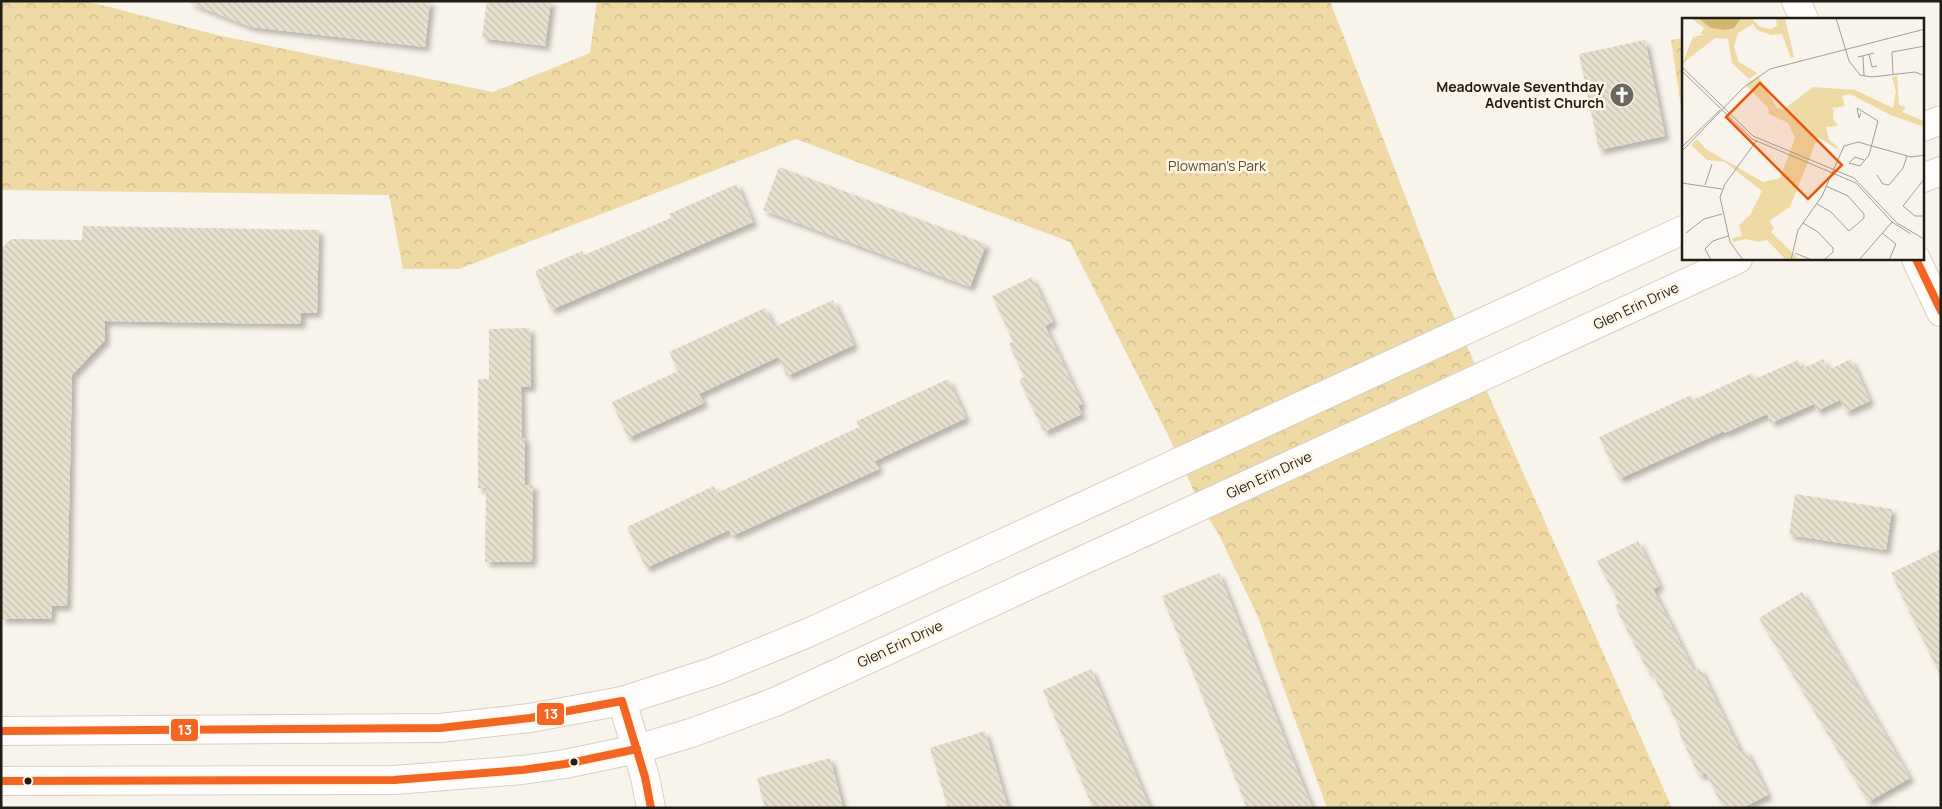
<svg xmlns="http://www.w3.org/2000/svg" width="1942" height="809" viewBox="0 0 1942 809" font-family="Manrope,sans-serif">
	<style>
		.park { fill: url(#park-crowns) }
		.building { fill: url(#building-back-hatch); filter: url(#shadow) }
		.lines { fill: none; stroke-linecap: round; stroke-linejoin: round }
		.secondary-casing { stroke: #d3d0c9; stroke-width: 30 }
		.secondary { stroke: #fefdfc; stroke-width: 28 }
		.bus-1-casing { stroke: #fdf6e6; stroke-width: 11 }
		.bus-1 { stroke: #f26522; stroke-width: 8 }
		.bus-dot { fill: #201d17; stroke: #fdf6e6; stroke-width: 2 }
		.labels { text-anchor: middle; stroke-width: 5; stroke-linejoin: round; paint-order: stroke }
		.poi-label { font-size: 14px; font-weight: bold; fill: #201d17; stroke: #fdf6e6; text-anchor: end }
		.park-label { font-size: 14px; fill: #5f4f27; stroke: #fdf6e6 }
		.street-label { font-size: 14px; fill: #201d17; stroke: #fdf6e6 }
		.inset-road { fill: none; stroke: #a29e96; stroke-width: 1 }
		.view { fill: #e8590c; fill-opacity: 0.15; stroke: #e8590c; stroke-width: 2.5 }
		.inset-edge { fill: none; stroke: #201d17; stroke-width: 2.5 }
		.line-badge { stroke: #fdf6e6; stroke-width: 2 }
		.badge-label { font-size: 14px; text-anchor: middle; font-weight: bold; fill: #fff }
	</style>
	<defs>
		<pattern id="park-crowns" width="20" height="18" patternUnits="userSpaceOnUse" patternTransform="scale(1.25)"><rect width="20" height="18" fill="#efd9a4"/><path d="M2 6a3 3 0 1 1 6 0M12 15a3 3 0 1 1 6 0" fill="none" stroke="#cdba8c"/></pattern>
		<pattern id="building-back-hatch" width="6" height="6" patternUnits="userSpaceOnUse" patternTransform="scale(1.25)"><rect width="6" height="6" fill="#e8e0ce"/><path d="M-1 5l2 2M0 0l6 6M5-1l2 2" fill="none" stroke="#c7c0b0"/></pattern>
		<filter id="shadow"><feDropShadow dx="4.5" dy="4.5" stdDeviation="2.5" flood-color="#0004"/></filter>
	</defs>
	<rect width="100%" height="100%" fill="#f8f4eb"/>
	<!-- park -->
	<g class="park">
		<path d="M 1,1 L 86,1 L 217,35 L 493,92 L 590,53 L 597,1 L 1330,1 L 1438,281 L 1672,808 L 1327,808 L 1258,617 L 1220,537 L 1197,498 L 1169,437 L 1070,242 L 796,139 L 459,269 L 403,269 L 389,195 L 1,190 Z"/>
		<path d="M 1683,38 L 1683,120 L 1671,40 Z"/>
	</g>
	<!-- building -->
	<g class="building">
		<path d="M 190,1 L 430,1 L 425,47 L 251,27 L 190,3 Z"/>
		<path d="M 487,1 L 551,1 L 545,46 L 482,38 Z"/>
		<path d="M 1645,40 L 1665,136 L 1599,150 L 1579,54 Z"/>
		<path d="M 779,167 L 986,244 L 970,287 L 763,210 Z"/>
		<path d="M 737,184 L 753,222 L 551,310 L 535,271 L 582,251 L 584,255 L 671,218 L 669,214 Z"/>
		<path d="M 83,226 L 319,230 L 317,313 L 301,313 L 301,324 L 105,321 L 105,340 L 72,375 L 67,606 L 52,606 L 51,619 L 1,619 L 1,249 L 11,239 L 82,240 Z"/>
		<path d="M 1032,277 L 1053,322 L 1045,326 L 1082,404 L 1078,406 L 1082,414 L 1044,432 L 1019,380 L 1024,377 L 1009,344 L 1013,341 L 992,296 Z"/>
		<path d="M 833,300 L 854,345 L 787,376 L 778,357 L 699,394 L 704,403 L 628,438 L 612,402 L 678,371 L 669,352 L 765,308 L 774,327 Z"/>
		<path d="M 530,328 L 531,387 L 521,387 L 522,438 L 525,438 L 525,485 L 533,485 L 532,562 L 485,562 L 486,488 L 478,488 L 478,379 L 489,379 L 489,329 Z"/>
		<path d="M 1823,359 L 1828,370 L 1851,359 L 1870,401 L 1846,412 L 1840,400 L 1817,411 L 1814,404 L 1771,423 L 1767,414 L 1725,433 L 1724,431 L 1619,479 L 1599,437 L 1691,395 L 1693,400 L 1752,373 L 1755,379 L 1798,360 L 1802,369 Z"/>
		<path d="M 948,379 L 966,418 L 875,461 L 879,469 L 732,536 L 729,530 L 646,568 L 627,527 L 714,486 L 717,493 L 859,427 L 857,421 Z"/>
		<path d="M 1795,494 L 1892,509 L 1886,550 L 1789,535 Z"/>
		<path d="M 1638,541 L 1660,586 L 1653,589 L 1694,671 L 1700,668 L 1741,753 L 1746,750 L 1768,795 L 1742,808 L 1723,808 L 1706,773 L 1699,776 L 1678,730 L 1680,729 L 1652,672 L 1649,673 L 1615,606 L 1619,603 L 1597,561 Z"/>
		<path d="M 1941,549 L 1941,677 L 1891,573 Z"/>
		<path d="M 1219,573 L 1312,808 L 1247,808 L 1162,596 Z"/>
		<path d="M 1802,592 L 1910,778 L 1868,802 L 1759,618 Z"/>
		<path d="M 1091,669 L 1150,808 L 1093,808 L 1043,690 Z"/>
		<path d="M 985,731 L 1008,808 L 948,808 L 930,748 Z"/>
		<path d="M 830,758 L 843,808 L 765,808 L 757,778 Z"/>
	</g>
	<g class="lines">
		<defs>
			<g id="secondary">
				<path d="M 1796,1 L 1804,19"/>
				<path d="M 1923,127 L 1941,120"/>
				<path d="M 1923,178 L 1941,171"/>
				<path d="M 1916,259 L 1941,312"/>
				<path d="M 622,701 L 645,777 L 651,808"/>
				<path d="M 1,731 L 440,728 L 530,718 L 622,701 L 715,671 L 810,632 L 1683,230"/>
				<path d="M 1,781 L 394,780 L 522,770 L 565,764 L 637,749 L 691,733 L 775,702 L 1738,259"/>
			</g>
		</defs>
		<!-- secondary casing -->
		<use href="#secondary" class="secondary-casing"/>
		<!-- secondary -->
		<use href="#secondary" class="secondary"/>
		<defs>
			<g id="bus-1">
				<path d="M 1916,259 L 1941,311"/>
				<path d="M 1,731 L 440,728 L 530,718 L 622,701 L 645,777 L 651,808"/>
				<path d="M 1,781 L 394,780 L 522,770 L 565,764 L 637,749"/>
			</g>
		</defs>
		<!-- bus-1 casing -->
		<use href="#bus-1" class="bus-1-casing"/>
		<!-- bus-1 -->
		<use href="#bus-1" class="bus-1"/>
	</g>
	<!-- icons -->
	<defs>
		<symbol id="church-disc" viewBox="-11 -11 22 22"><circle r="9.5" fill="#6c6861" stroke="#fdf6e6"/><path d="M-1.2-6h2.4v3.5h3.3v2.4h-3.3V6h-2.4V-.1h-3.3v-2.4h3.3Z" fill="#fff"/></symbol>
	</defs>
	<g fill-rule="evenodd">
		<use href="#church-disc" x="1608" y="81" width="28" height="28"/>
	</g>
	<!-- markers -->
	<g class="bus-dot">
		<circle cx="574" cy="762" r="4.5"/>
		<circle cx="28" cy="781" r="4.5"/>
	</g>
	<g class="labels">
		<!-- poi labels -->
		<g class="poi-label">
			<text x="1604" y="92">Meadowvale Seventhday<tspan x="1604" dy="16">Adventist Church</tspan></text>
		</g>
		<!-- park labels -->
		<g class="park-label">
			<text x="1217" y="171">Plowman's Park</text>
		</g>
		<!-- street labels -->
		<g class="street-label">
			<text transform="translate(1636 306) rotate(-25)" y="5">Glen Erin Drive</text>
			<text transform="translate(1269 475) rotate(-25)" y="5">Glen Erin Drive</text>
			<text transform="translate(900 644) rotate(-25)" y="5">Glen Erin Drive</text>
		</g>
	</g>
	<!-- overview -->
	<g transform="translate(1682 18)">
		<rect width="242" height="242" fill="#f8f4eb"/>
		<path d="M 9,0 L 69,0 L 78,9 L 89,11 L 95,8 L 94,0 L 103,0 L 112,39 L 109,40 L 100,16 L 89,17 L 75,12 L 71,6 L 56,15 L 52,29 L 57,44 L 75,55 L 67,61 L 50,45 L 46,21 L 33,20 L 0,46 L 11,19 L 24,16 L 18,16 L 22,10 ZM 76,58 L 95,90 L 101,92 L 131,69 L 173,72 L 211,90 L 214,74 L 210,59 L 215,58 L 217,87 L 224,89 L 220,94 L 242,103 L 242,109 L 211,98 L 168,76 L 160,78 L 163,88 L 150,90 L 149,92 L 152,91 L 151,100 L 156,108 L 144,109 L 147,122 L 156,129 L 155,131 L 136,119 L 108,189 L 87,203 L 92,210 L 89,214 L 115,239 L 113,242 L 104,242 L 85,222 L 76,224 L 64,221 L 51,224 L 50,220 L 60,218 L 57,207 L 68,197 L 80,173 L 43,144 L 25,142 L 9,127 L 15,121 L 24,131 L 81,164 L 98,160 L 113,120 L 106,105 L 87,96 L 86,90 L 64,67 Z" fill="#efd9a4"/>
		<path d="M 16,0 L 59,0 L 52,10 L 43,12 L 29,10 Z" fill="#d2b770"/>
		<path class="inset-road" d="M 154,0 L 167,43 L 178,57 L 190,59 L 233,54 L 243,58M 187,36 L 190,49 L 195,48M 181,38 L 182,58M 176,39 L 192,35M 0,49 L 71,118 L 172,160 L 215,205 L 242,221M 0,53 L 70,121 L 174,165 L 210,204 L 229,216M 211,56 L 210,34 L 243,28M 179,95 L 177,100 L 175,90 L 196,103 L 187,137 L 178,148 L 167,145 L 173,139 L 182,142M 0,129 L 38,92M 0,133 L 61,70 L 88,51 L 243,11M 195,157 L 201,166 L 207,167 L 221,150 L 225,138M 243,160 L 221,188 L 233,198 L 243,198M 0,165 L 40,171M 23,167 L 30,146M 135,186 L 149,194 L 167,213 L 182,200 L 182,196 L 166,178 L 144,168M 121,205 L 136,214 L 151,230 L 151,234 L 142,242M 4,215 L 22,201 L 40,196M 200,215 L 214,226 L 207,242M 113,235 L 130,242M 29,242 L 23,231 L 31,223 L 46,218M 61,242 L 48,224 L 38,179 L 43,166 L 75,122M 109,242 L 116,212 L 140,178 L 162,128 L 176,124 L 229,139 L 243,137M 177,242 L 210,204"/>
		<path class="view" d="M 78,65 L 160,147 L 126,181 L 44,99 Z"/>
		<rect width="242" height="242" class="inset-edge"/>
	</g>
	<g class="line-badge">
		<rect x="536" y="702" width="29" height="24" rx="5" fill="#f26522"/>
		<rect x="170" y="718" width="29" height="24" rx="5" fill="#f26522"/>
	</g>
	<g class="badge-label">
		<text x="551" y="719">13</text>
		<text x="185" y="735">13</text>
	</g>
	<!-- border -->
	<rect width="1942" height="809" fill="none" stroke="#201d17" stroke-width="5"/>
</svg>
